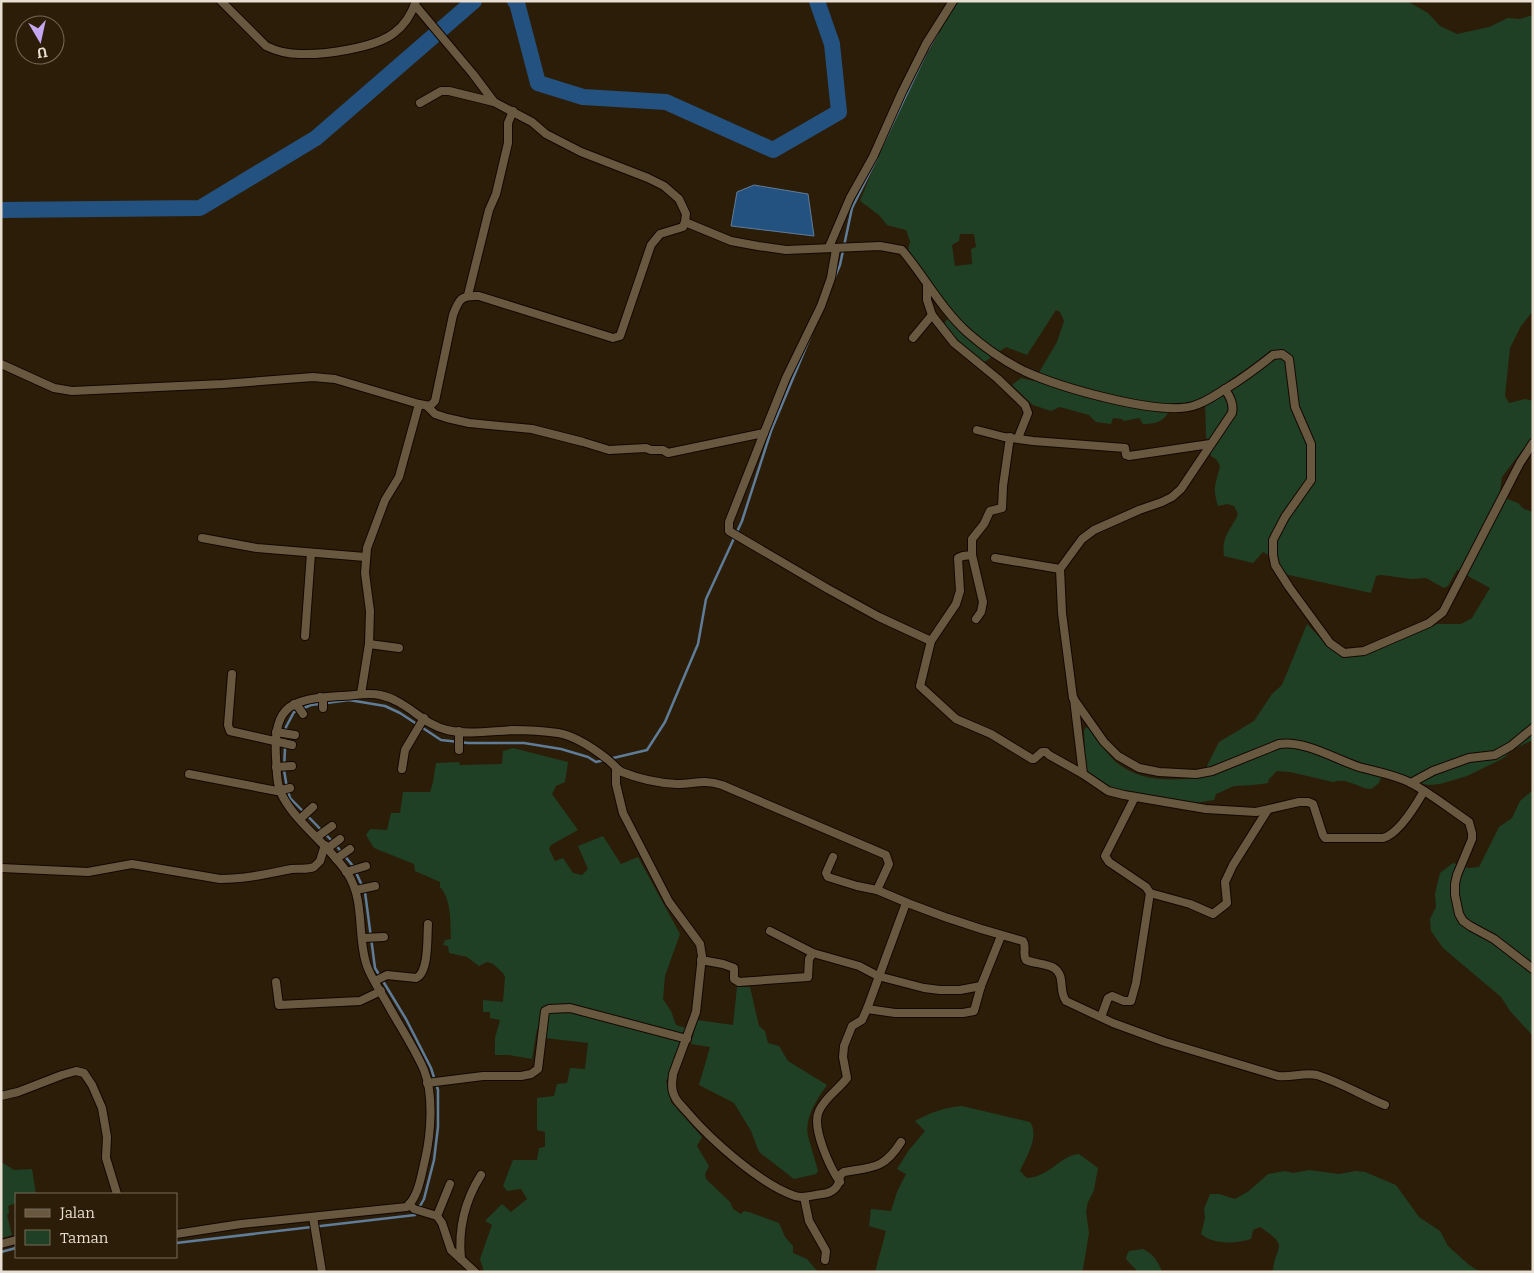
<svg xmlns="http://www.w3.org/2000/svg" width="1534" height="1273" viewBox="0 0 1534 1273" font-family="Bitter,serif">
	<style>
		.green { fill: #204025; fill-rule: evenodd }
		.water { fill: #245280; stroke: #5f7c98 }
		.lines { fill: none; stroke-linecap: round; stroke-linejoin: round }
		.stream { stroke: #5f7c98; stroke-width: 2.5 }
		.river { stroke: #245280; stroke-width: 16 }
		.street-casing { stroke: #130700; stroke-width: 10 }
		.street { stroke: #695840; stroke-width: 8 }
	</style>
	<rect width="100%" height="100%" fill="#2b1d07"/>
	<!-- green -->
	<g class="green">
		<path d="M 960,1 L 1407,1 L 1428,13 L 1440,26 L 1457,34 L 1489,27 L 1508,18 L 1520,19 L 1533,15 L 1533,311 L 1521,326 L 1510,348 L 1505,396 L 1509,403 L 1525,399 L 1533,401 L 1533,436 L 1502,477 L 1500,491 L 1505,498 L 1518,503 L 1524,509 L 1533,512 L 1533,740 L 1514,749 L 1502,759 L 1467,776 L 1440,784 L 1429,785 L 1385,777 L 1380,779 L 1379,783 L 1371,789 C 1357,788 1348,777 1333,782 L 1290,772 L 1277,771 L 1269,779 L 1268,783 C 1257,785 1246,785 1235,786 C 1229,787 1223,792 1216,794 L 1214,800 L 1195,803 L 1134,795 L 1106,787 L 1086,770 L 1084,730 L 1089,725 C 1096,736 1103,748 1111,757 C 1134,783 1175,782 1206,776 L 1207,766 L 1219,742 L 1254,721 L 1272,694 L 1282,685 L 1307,624 L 1327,645 L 1339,653 L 1372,651 L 1437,624 L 1461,624 L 1472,618 L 1490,588 L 1457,570 L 1448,586 L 1444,588 L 1426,578 L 1412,579 L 1381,575 L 1376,576 L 1371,593 L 1275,572 C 1272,564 1271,555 1263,552 L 1253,563 L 1224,556 C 1221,535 1231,531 1238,514 L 1234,506 L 1227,504 L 1218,506 C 1212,487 1216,484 1220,466 L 1216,459 L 1211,456 L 1206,436 L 1205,399 L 1192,403 L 1173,406 C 1164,420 1160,424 1143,424 L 1139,418 L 1124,421 L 1122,419 L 1113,418 L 1111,424 L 1096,422 L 1089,415 L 1060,407 L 1051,411 L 1033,405 L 1012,385 L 1021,378 L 1034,381 L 1057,342 L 1064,321 L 1060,312 L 1056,310 L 1027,355 L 1006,347 L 983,363 L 955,341 L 943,325 L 953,312 L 908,251 L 910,241 L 906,230 L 887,225 L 879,215 L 860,201 C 882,146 907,89 937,37 C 944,25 950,10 960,1 ZM 960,234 L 974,234 L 976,247 L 971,249 L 972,264 L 955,266 L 952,245 L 959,241 Z"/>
		<path d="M 513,748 L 568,762 L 565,782 L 556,786 L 552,794 L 578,830 L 551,845 L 549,849 L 555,861 L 563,858 L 573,873 L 582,875 L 588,869 L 578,846 L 603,836 L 621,864 L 638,857 L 680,934 L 665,976 L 663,999 L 671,1011 L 676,1025 L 686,1028 L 674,1057 L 672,1068 L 676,1072 L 668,1078 L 666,1081 L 671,1102 L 702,1137 L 697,1146 L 709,1166 L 705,1174 L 706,1179 L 730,1202 L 733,1209 L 741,1214 L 744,1211 L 749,1212 L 779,1223 L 785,1237 L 793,1246 L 793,1253 L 807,1259 L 818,1272 L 484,1272 L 480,1259 L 492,1225 L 485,1221 L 502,1204 L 511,1212 L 527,1199 L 521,1189 L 507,1191 L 503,1186 L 513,1160 L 537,1160 L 539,1148 L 545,1147 L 545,1132 L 537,1130 L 537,1098 L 554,1096 L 557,1084 L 567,1083 L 570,1068 L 585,1069 L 588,1043 L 545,1038 L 547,1030 L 537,1029 L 532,1059 L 509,1055 L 495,1055 L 495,1038 L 500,1020 L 490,1018 L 490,1012 L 483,1012 L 483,1000 L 503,1002 L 505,977 L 503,973 L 493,964 L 487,962 L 479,966 L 467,957 L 449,953 L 448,946 L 443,945 L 445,940 L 451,939 C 450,923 452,900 440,887 L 440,882 L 415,871 L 414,864 L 374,848 L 366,835 L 370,829 L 387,830 L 391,813 L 400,813 L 403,792 L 430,792 L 433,782 L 436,763 L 459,762 L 460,765 L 502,764 L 503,751 Z"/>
		<path d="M 1533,790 L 1533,1036 L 1510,1011 L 1501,997 L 1443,948 L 1431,931 L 1430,919 L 1436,907 L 1435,894 L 1440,873 L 1453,863 L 1469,868 L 1479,867 L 1499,827 L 1512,818 L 1520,801 Z"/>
		<path d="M 737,987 L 750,987 L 759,1026 L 765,1031 L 768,1043 L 779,1046 L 788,1061 L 827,1085 C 817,1099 804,1118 808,1136 C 811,1148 815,1159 818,1171 L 816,1174 L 794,1179 L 759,1152 L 751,1131 L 734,1103 L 699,1085 L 710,1047 L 691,1044 L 697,1020 L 733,1025 Z"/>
		<path d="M 962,1106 L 1030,1122 C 1040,1137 1026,1157 1020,1171 L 1027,1178 C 1050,1177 1059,1156 1079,1154 L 1098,1168 L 1094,1190 L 1088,1202 L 1086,1211 L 1089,1233 L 1083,1269 L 1080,1272 L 875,1272 L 886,1231 L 869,1226 L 871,1209 L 891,1211 L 897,1192 L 906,1174 L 897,1169 L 909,1150 L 925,1131 L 915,1121 C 932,1112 942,1108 962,1106 Z"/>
		<path d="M 3,1163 L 14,1170 L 32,1169 L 36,1194 L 16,1194 L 16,1203 L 8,1206 L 9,1213 L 7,1215 L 12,1235 L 1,1239 L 1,1164 Z"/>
		<path d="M 1309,1170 L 1339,1174 L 1356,1171 L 1365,1172 L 1396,1185 L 1419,1217 L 1440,1231 L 1448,1246 L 1468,1264 L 1477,1270 L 1485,1272 L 1273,1272 C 1274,1245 1292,1248 1260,1227 L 1253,1230 L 1251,1239 C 1236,1244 1214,1245 1201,1234 L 1205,1218 L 1204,1209 L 1210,1194 L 1219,1194 L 1235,1199 L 1249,1191 L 1268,1174 L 1285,1171 L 1293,1173 Z"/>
		<path d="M 1143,1249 C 1153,1254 1158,1261 1162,1272 L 1138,1272 L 1126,1259 L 1127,1255 L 1129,1251 Z"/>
	</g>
	<!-- water -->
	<path class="water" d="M 754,185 L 808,194 L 814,236 L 731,226 L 737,192 Z"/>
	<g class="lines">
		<!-- stream -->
		<g class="stream">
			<path d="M 881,148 L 927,51 L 938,32"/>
			<path d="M 834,279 L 840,265 L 852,208 L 877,158"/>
			<path d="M 609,759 L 647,750 L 665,722 L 698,644 L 706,599 L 742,521 L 771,431 L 811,335"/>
			<path d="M 176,1243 L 415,1215 L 424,1199 L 434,1160 L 438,1127 L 438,1090 L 431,1068 L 406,1019 L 375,968 L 365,892 L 353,866 L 334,843 L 290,798 L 287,788 L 284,770 L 286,727 L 294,712 L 311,705 L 349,700 L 385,706 L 400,713 L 441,740 L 468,743 L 524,743 L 561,749 L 588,757 L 596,762 L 604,760"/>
			<path d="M 1,1252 L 16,1248"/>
		</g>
		<!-- river -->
		<g class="river">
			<path d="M 515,1 L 517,3 L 538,83 L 583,97 L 666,102 L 773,150 L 839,112 L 832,44 L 817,1"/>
			<path d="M 1,210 L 200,208 L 316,138 L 474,1"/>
		</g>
		<defs>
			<g id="street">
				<path d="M 221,1 L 266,46 C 276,51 289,54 300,54 C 324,55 375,48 394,33 C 405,25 412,13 416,1"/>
				<path d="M 420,103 L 441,91 L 449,91 L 494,102"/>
				<path d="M 685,222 L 731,241 L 758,246 L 786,250 L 880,246 L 902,250 C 924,276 942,310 968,333 C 985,348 1004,361 1024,371 C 1059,387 1157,416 1193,406 C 1207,402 1215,395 1227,388 C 1243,378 1258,367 1273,355 L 1282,354 L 1289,359 L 1295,407 L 1311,444 L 1311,480 L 1285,517 L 1273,540 L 1273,555 L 1275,565 L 1289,587 L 1330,643 L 1344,653 L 1364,651 L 1429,623 L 1443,612 L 1520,463 L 1533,443"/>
				<path d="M 829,247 L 850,198 L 873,157 L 902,92 L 926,44 L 953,1"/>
				<path d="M 927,285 L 927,300 L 932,315 L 954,343 L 998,379 L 1025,405 L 1028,413 L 1018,438"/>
				<path d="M 468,295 L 489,210 L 496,194 L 508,143 L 508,123 L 513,111"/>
				<path d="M 913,338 L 932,315"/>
				<path d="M 1,364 L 54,388 L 72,391 L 223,384 L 313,377 L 335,379 L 419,404 L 430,406 L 435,401 L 453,315 C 459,299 461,295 479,296 L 613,338 L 620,336 L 651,245 L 660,234 L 683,227 L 685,222 L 686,214 L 679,199 L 664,186 L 648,178 L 581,152 L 546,134 L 532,122 L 494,102 L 473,74 L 415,5"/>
				<path d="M 1225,389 C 1230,397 1234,404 1232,413 L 1181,489 L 1172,497 L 1162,502 L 1139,510 L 1094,530 L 1082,539 L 1060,569 L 1062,613 L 1073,698 L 1104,742 L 1118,756 L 1139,768 L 1159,772 L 1196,774 L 1212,771 L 1279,744 C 1304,740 1335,759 1359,767 C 1377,772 1395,775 1411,783 C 1431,794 1450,809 1469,822 L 1472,833 L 1472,839 L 1457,875 L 1455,884 L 1455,895 L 1459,914 L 1463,921 L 1470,926 L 1494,939 L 1533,969"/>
				<path d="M 427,406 L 435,414 L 447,418 L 469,423 L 532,429 L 583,442 L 609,450 L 646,448 L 651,450 L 663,450 L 668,453 L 764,433 L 729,522 L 729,531 L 828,589 L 879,617 L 931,641 L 920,686 L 956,719 L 991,734 L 1032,759 L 1034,759 L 1042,752 L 1046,752 L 1049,755 L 1083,774"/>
				<path d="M 977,430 L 1004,437 L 1033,441 L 1125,448 L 1126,455 L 1129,456 L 1210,444"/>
				<path d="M 764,433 L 786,378 L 821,306 L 831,278 L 836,249"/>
				<path d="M 202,538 L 257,548 L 365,557"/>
				<path d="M 972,555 L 983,602 L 981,612 L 976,619"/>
				<path d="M 995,558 L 1060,569"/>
				<path d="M 305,636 L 311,553"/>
				<path d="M 931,641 L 956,604 L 960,591 L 958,558 L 963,556 L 972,555 L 972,539 L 984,524 L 990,511 L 1002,508 L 1003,486 L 1010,437"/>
				<path d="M 369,644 L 399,648"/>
				<path d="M 232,674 L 228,725 L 230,731 L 292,745"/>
				<path d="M 361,694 L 369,644 L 370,611 L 365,573 L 367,548 L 385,500 L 399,477 L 419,404"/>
				<path d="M 320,697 L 323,700 L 323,708"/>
				<path d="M 1074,699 L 1083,774 L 1108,791 L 1124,795 L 1206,809 L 1256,812 L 1299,802 L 1308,802 L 1313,804 L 1323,835 L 1325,838 L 1383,838 C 1399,834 1416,805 1424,791"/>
				<path d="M 294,704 L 299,708 L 303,714"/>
				<path d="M 459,731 L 459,750"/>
				<path d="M 276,732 L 295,735"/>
				<path d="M 276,767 L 292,766"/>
				<path d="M 616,768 L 616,784 L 623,813 L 669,902 L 700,944 L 702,956 L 696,1012 L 673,1074 C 672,1082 671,1090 675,1097 C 677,1102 683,1107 687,1112 C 711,1140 760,1184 795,1196 C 803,1199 813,1195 822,1194 C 833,1193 840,1186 840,1175 L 844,1172 C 873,1167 884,1169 901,1142"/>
				<path d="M 402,769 L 405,750 L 424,718"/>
				<path d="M 189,774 L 277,791 L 290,788"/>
				<path d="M 1411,783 L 1433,771 L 1469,758 L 1495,755 L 1511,746 L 1533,728"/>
				<path d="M 300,819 L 313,807"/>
				<path d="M 317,837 L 332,826"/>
				<path d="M 328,848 L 340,839"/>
				<path d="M 833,857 L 826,873 L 828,877 L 857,886 L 877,890"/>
				<path d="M 336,859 L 350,849"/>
				<path d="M 1,868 L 88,872 L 132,864 L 220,879 C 245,879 267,874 291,869 C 299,868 307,870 314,867 L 320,861 L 325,845"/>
				<path d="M 346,872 L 366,866"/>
				<path d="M 356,890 L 375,886"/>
				<path d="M 1150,893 L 1190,904 L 1213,914 L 1227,903 L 1225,882 L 1233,865 L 1267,811"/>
				<path d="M 770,931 L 813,953 L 859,966 L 878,976 L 924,988 L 940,990 L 960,990 L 981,986"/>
				<path d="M 363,938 L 384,937"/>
				<path d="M 701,960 L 723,964 L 734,968 L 734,979 L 739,982 L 808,977 L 809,959 L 813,953"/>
				<path d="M 375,981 L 387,975 L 416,978 C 429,973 427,937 428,924"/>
				<path d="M 276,982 L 279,1005 L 360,1001 L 381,991"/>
				<path d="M 867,1009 L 895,1013 L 963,1013 L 974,1011 L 981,986 L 1001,936"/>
				<path d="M 1101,1017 L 1108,998 L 1112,996 L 1124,1001 L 1131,1001 L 1136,983 L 1150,893 L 1146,887 L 1109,862 L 1105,856 L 1135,797"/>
				<path d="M 427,1083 L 483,1076 L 521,1076 L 531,1074 L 538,1069 L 545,1011 L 549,1009 L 570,1008 L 687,1039"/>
				<path d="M 1,1096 L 18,1092 L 62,1075 L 76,1071 L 84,1073 L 92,1085 L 102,1108 L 107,1137 L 106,1158 L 117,1194"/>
				<path d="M 840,1182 C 830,1168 811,1127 819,1111 C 825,1097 838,1090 847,1078 L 843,1057 L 844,1046 L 852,1026 L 862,1020 L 867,1009 L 906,903"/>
				<path d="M 804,1197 L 809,1221 L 826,1251 L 825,1260"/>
				<path d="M 409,1204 L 414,1209 L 437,1216 L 442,1223 L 451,1250 L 475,1272"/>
				<path d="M 437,1216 L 450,1184"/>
				<path d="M 313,1217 L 322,1272"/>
				<path d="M 176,1234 L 241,1224 L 407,1207 C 419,1195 421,1176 425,1160 C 431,1134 434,1095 424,1070 C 414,1047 399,1025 387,1003 C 380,990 370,977 366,963 C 357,933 365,902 348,874 C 329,845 299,826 283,797 C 276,785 277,770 276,757 C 273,704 292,699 340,696 C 353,696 367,692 380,695 C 408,701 423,725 447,730 C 468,735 491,731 513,730 C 527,730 544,731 558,733 C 576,736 593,748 607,759 C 613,763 616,769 622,772 C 639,779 659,783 677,784 C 694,784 703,779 722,785 L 886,855 L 889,864 L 877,890 C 924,911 974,928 1023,941 C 1027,947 1022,954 1026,960 C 1035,964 1045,963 1054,968 C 1066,976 1058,991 1066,1001 L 1113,1023 L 1165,1042 L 1278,1076 C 1291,1078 1304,1072 1317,1075 C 1340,1082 1363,1096 1385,1105"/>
				<path d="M 1,1244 L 16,1240"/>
				<path d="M 461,1259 C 458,1229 464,1202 481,1175"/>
			</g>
		</defs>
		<!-- street casing -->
		<use href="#street" class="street-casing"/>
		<!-- street -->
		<use href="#street" class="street"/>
	</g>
	<!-- border -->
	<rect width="1534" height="1273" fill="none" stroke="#e8ded1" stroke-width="5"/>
	<!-- legend -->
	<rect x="15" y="1193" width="162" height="65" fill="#2b1d07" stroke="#776a58"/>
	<rect x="25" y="1209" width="25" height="8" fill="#695840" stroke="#776a58"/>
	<text x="60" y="1218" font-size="15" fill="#e8ded1">Jalan</text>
	<rect x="25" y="1230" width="25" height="15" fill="#204025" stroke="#776a58"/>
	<text x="60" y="1243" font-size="15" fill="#e8ded1">Taman</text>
	<!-- north arrow -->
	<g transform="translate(40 40) rotate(171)"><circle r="24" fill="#2b1d07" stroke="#776a58"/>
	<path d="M0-4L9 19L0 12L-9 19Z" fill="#c4a7f1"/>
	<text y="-8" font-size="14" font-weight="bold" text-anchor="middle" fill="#e8ded1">U</text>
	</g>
</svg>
